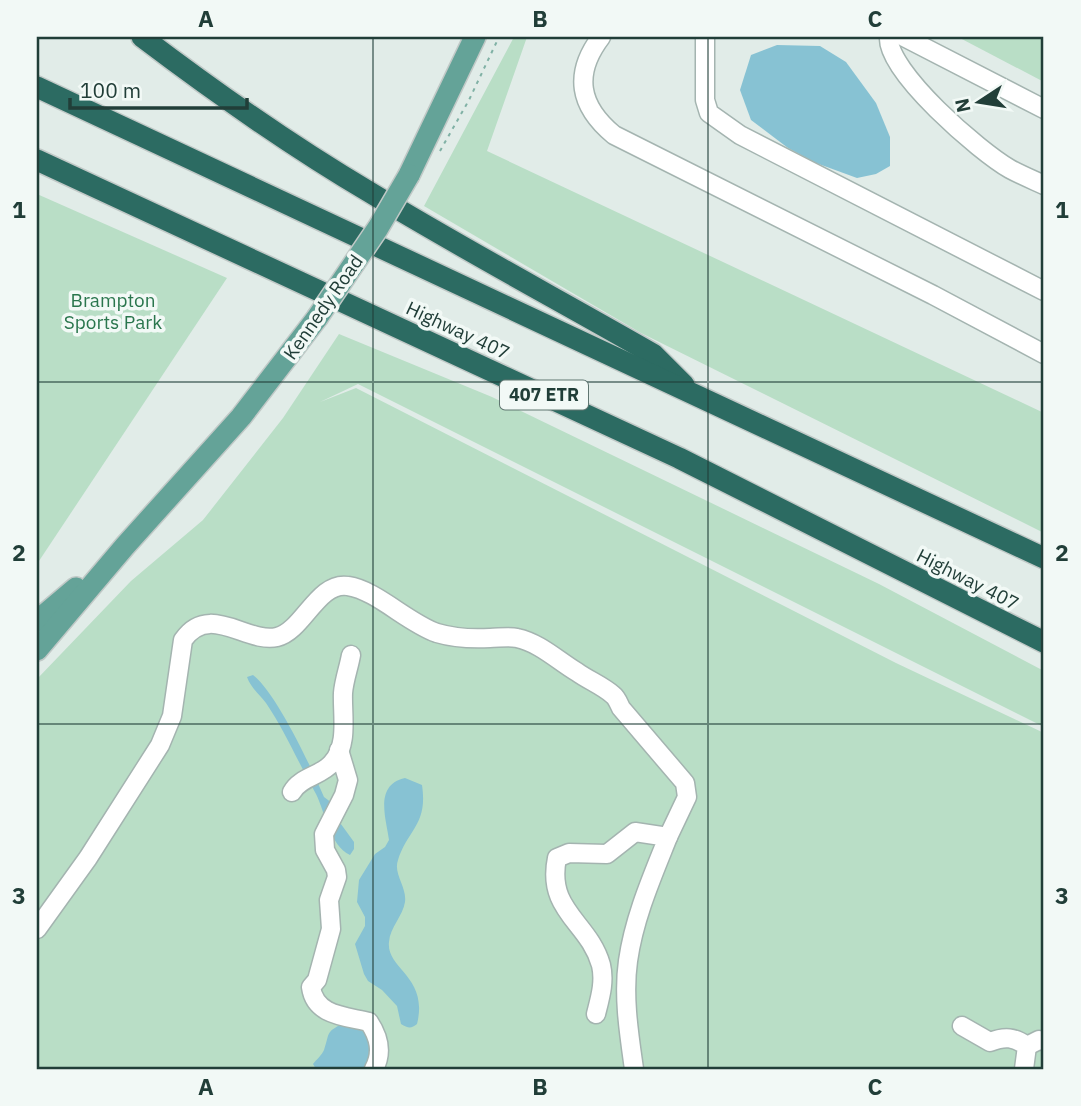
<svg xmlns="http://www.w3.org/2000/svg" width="1081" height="1106" viewBox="0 0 1081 1106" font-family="'IBM Plex Sans',sans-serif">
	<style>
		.green { fill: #b9dec6 }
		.water { fill: #87c2d3 }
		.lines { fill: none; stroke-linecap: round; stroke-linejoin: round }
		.minor-casing { stroke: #a4b4b0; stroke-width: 21 }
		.major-casing { stroke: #c1c9c7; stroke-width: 24 }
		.highway-casing { stroke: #c1c9c7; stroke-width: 24 }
		.path { stroke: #80b1a5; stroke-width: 2; stroke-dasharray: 3.5 5; stroke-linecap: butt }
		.minor { stroke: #fff; stroke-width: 18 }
		.major { stroke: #64a398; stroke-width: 21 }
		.highway { stroke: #2c6b62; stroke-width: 21 }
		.major-bridge-casing { stroke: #c1c9c7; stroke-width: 24; stroke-linecap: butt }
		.major-bridge { stroke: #64a398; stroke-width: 21 }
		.grid { fill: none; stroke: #213e38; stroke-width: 2; stroke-opacity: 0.55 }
		.labels { text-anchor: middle; stroke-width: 7; stroke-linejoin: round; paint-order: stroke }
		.shield { fill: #f2f9f6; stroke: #607671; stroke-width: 2 }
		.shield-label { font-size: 18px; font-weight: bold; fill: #213e38 }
		.park-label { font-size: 19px; fill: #2a764d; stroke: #f2f9f6 }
		.street-label { font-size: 19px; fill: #213e38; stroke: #f2f9f6 }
		.neatline { fill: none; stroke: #213e38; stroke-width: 2.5 }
		.grid-label { font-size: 23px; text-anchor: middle; font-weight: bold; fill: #213e38 }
	</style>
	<rect width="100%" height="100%" fill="#e1ece8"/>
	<!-- green -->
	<g class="green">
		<path d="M 514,37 L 527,37 L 487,151 L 1044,413 L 1044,533 L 641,333 L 424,206 Z"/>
		<path d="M 958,37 L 1044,37 L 1044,82 Z"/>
		<path d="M 37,194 L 227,278 L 37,564 Z"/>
		<path d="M 339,334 L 492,397 L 879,584 L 1044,671 L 1044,727 L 358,384 L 320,402 L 356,388 L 896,663 L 1044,733 L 1044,1069 L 37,1069 L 37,679 L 131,581 L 203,520 L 283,418 Z"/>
	</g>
	<!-- water -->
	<g class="water">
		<path d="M 777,45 L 820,46 L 846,62 L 876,103 L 890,137 L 890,166 L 876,174 L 857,178 L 816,163 L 788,148 L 751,120 L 740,90 L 751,55 Z"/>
		<path d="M 253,675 C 277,694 311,767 324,797 L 332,803 L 338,820 L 354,842 L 354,849 L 350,855 C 330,846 325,812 316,794 C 299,764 285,731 266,703 C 259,694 251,688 247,677 Z"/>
		<path d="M 405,778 L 422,785 C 428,825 408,829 398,860 C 393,874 407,887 405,902 C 403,916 390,927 389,942 C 386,969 429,976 417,1024 C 411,1029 408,1028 401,1024 L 397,1006 L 382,990 L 368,981 L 364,974 L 355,944 L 365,926 L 365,917 L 357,902 L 359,880 L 375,854 L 385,847 L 389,840 C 386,818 374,785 405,778 Z"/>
		<path d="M 344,1023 C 368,1027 383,1049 363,1069 L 316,1069 L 313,1064 C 316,1060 322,1055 324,1050 C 330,1033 325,1032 344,1023 Z"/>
	</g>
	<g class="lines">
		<defs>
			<g id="minor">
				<path d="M 601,37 C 573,74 579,106 614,135 L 933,295 L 1044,354"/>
				<path d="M 705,37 L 705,100 L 709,113 L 740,135 L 1044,291"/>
				<path d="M 889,37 C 886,71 980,152 1010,169 C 1021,175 1033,180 1044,185"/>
				<path d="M 904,37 L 1044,109"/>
				<path d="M 339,750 L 348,780 L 344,795 L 324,834 L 325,850 L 336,870 L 337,877 L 329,900 L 331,929 L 317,980 L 311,987 C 315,1016 345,1016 369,1022 C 379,1037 383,1052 374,1069"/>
				<path d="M 292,792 C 300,777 321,776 332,763 C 349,745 342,715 343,693 C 344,680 349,667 351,655"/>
				<path d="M 37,929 L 88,858 L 160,745 L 172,716 L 183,640 C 209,602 247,644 277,637 C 303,631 318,581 348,586 C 376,590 408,623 437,633 C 454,638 473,639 490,638 C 498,638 509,636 517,638 C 540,643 557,660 577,672 C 588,680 603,686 613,695 C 617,698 619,704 621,708 L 685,783 L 687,797 L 668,837"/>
				<path d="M 596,1014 C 600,998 605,982 601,965 C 589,922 546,911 557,858 L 569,853 L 607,854 L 635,832 L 668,837 C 652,877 634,918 628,961 C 623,996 629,1034 634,1069"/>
				<path d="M 962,1026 L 990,1042 C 1005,1036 1014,1037 1027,1046 L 1039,1040 L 1044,1041"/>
				<path d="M 1024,1069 L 1027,1046"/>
			</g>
			<g id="major">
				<path d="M 409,175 L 475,37"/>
				<path d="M 37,621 L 76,588"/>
				<path d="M 37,650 L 125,546 L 241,417 L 317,318"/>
			</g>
			<g id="highway">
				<path d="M 142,37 C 216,93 291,146 371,193 C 463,249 559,300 653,354 L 684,385"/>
				<path d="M 37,87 L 1044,558"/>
				<path d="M 37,160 L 679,458 L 1044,642"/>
			</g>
		</defs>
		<!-- minor casing -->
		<use href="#minor" class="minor-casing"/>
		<!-- major casing -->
		<use href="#major" class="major-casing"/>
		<!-- highway casing -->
		<use href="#highway" class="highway-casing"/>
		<!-- path -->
		<path class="path" d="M 440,151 L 469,100 L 499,37"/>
		<!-- minor -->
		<use href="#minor" class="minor"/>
		<!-- major -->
		<use href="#major" class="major"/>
		<!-- highway -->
		<use href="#highway" class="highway"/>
		<defs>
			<path id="major-bridge" d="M 317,318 L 378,228 L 409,175"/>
		</defs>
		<!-- major-bridge casing -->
		<use href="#major-bridge" class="major-bridge-casing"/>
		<!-- major-bridge -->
		<use href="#major-bridge" class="major-bridge"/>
	</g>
	<!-- grid -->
	<path class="grid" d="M 373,37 L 373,1069M 708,37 L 708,1069M 37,382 L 1044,382M 37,724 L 1044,724"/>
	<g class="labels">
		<!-- shield labels -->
		<rect class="shield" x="500" y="380.5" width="88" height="29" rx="5"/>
		<g class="shield-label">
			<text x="544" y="401">407 ETR</text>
		</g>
		<!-- park labels -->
		<g class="park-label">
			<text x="113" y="307">Brampton<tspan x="113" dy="22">Sports Park</tspan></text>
		</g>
		<!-- street labels -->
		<g class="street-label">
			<text transform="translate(323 307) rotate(-55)" y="7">Kennedy Road</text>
			<text transform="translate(458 330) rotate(25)" y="7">Highway 407</text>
			<text transform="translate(968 579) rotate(27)" y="7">Highway 407</text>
		</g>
	</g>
	<!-- border -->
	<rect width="1081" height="1106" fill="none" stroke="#f2f9f6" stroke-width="77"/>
	<!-- north arrow -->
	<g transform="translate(979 102) rotate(258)" stroke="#f2f9f6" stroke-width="5" paint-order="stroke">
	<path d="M0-5L12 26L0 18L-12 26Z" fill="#213e38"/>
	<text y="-10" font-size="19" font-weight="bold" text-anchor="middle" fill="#213e38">N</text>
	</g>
	<!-- scale -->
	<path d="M70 98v10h177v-10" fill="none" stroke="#213e38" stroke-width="3.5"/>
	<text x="80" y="98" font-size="21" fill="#213e38" stroke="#f2f9f6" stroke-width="5" paint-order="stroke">100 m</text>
	<rect x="38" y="38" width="1004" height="1030" class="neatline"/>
	<g class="grid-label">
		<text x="206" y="27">A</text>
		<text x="540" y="27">B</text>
		<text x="875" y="27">C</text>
		<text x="19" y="218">1</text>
		<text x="1062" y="218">1</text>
		<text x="19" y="561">2</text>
		<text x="1062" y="561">2</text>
		<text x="19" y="904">3</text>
		<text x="1062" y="904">3</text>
		<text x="206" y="1095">A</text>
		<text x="540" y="1095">B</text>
		<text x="875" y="1095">C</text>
	</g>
</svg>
